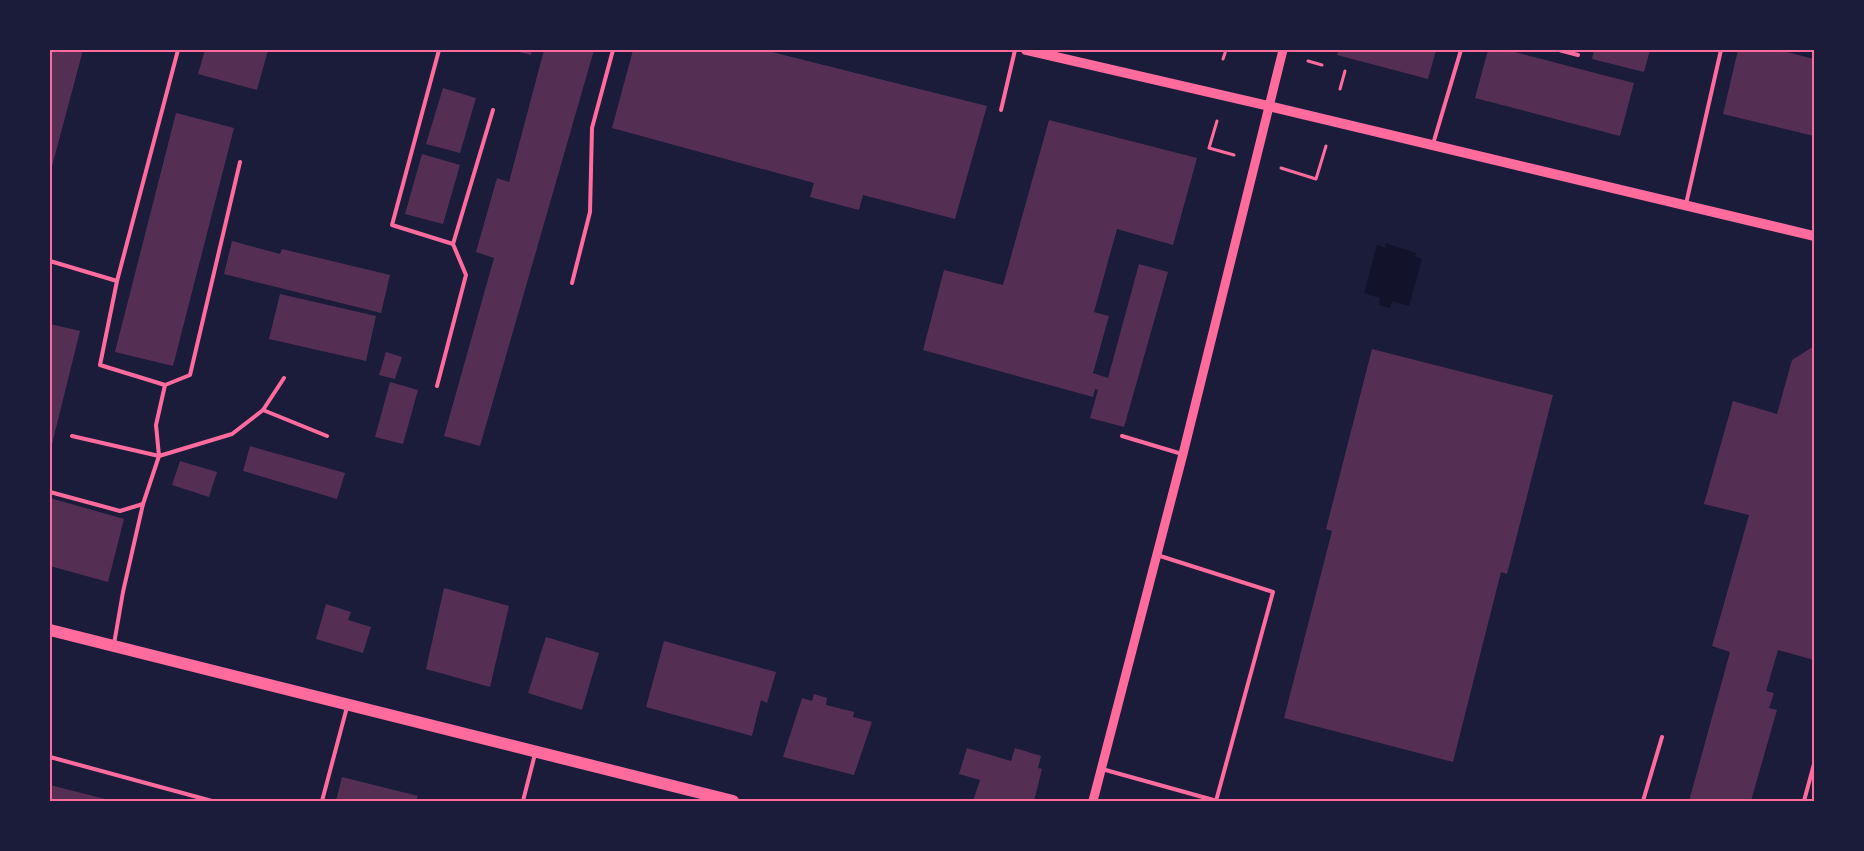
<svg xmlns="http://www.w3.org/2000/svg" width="1864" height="851" viewBox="0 0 1864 851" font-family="'Source Sans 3',sans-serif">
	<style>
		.water { fill: #12122b }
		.building { fill: #542f53 }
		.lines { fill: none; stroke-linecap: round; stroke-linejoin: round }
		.path { stroke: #ff6b9d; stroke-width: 3 }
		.service { stroke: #ff6b9d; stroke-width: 4 }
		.tertiary { stroke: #ff6b9d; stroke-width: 9 }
		.secondary { stroke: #ff6b9d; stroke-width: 10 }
		.primary { stroke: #ff6b9d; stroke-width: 12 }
		.neatline { fill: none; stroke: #ff6b9d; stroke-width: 2 }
	</style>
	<rect width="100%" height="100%" fill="#1b1b3a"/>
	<!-- water -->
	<path class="water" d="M 1385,243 L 1416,253 L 1415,256 L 1422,259 L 1409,306 L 1392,301 L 1390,308 L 1379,305 L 1380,298 L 1364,293 L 1377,245 L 1386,248 Z"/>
	<!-- building -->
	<g class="building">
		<path d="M 50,50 L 83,50 L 51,170 L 50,170 Z"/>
		<path d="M 205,50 L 268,50 L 257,90 L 198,74 Z"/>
		<path d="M 513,50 L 532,50 L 531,55 Z"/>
		<path d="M 544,50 L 594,50 L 480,446 L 444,436 L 494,258 L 476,252 L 497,178 L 509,182 Z"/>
		<path d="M 633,50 L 764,50 L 987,106 L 955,219 L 863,195 L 859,210 L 810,197 L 814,183 L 612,128 Z"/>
		<path d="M 1339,50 L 1436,50 L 1428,79 L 1337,55 Z"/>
		<path d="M 1488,50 L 1507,50 L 1634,83 L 1620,136 L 1475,98 Z"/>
		<path d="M 1594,50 L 1650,50 L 1644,72 L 1592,59 Z"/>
		<path d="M 1738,50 L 1779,50 L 1814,59 L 1814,136 L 1723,114 Z"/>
		<path d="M 443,88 L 476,98 L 460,153 L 426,144 Z"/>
		<path d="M 176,113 L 234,128 L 173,366 L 115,352 Z"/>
		<path d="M 1049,120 L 1197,158 L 1173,245 L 1117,229 L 1094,312 L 1109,316 L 1093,373 L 1108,378 L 1139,264 L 1168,272 L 1124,427 L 1090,418 L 1098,390 L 1095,389 L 1093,397 L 923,350 L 944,270 L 1003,285 Z"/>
		<path d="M 422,154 L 460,165 L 443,224 L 405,214 Z"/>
		<path d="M 232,241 L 280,254 L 282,249 L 390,275 L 381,313 L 224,274 Z"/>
		<path d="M 280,294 L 376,316 L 366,361 L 269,339 Z"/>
		<path d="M 50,324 L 80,331 L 51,448 L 50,448 Z"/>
		<path d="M 1814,346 L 1814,660 L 1778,650 L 1766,691 L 1774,693 L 1769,708 L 1777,710 L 1751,801 L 1689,801 L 1730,652 L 1712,646 L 1749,515 L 1704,504 L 1733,401 L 1777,414 L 1792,360 Z"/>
		<path d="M 1372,349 L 1553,395 L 1507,574 L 1501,572 L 1453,762 L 1284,718 L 1332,531 L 1326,529 Z"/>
		<path d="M 386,352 L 402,357 L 395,379 L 379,375 Z"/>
		<path d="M 390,382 L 418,390 L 403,444 L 375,437 Z"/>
		<path d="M 250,446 L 345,473 L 337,499 L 243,471 Z"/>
		<path d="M 180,461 L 217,472 L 209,497 L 172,485 Z"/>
		<path d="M 50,498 L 124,519 L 108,582 L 50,566 Z"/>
		<path d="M 444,588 L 509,606 L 490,687 L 426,669 Z"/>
		<path d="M 326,604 L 351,612 L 348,620 L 371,627 L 363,653 L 316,639 Z"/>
		<path d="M 546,637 L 599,653 L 582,710 L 528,693 Z"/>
		<path d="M 664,641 L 776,672 L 767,703 L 761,700 L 752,736 L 646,707 Z"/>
		<path d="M 814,694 L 827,698 L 826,705 L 854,712 L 853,717 L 872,722 L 854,775 L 783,757 L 802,698 L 812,701 Z"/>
		<path d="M 967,748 L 1011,761 L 1015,748 L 1041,756 L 1038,768 L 1042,769 L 1034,801 L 973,801 L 980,780 L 959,774 Z"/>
		<path d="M 342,777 L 418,796 L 416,801 L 336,801 Z"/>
		<path d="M 50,785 L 109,800 L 109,801 L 50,801 Z"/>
	</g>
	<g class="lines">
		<!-- path -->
		<g class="path">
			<path d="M 1223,59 L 1226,50"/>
			<path d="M 1308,61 L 1322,65"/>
			<path d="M 1340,89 L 1345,71"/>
			<path d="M 1217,121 L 1209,148 L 1234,155"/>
			<path d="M 1281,168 L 1316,179 L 1326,146"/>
		</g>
		<!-- service -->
		<g class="service">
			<path d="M 439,50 L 392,225 L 453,244 L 493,110"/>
			<path d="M 1559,50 L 1578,55"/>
			<path d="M 1001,110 L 1015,50"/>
			<path d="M 1433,144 L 1461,50"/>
			<path d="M 1686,204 L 1721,50"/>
			<path d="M 50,261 L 117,281"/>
			<path d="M 572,283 L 590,212 L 592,128 L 613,50"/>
			<path d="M 165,385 L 190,375 L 240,162"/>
			<path d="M 437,386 L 466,275 L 453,244"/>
			<path d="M 263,410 L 284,378"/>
			<path d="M 72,436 L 159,456 L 232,434 L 263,410 L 327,436"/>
			<path d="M 1122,436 L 1182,454"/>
			<path d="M 50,492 L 120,511 L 143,504 L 123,592 L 114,644"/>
			<path d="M 143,504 L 159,456 L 156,425 L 165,385 L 100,365 L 117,281 L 178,50"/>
			<path d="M 1157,555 L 1273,592 L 1216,801"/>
			<path d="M 50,757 L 212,801"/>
			<path d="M 1102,769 L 1217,801"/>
			<path d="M 322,801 L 347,707"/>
			<path d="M 523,801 L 535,754"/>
			<path d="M 1643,801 L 1662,737"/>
			<path d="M 1804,801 L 1814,764"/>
		</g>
		<!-- tertiary -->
		<path class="tertiary" d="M 1093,801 L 1183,454 L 1283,50"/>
		<!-- secondary -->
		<path class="secondary" d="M 1026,50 L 1269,106 L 1814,236"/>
		<!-- primary -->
		<path class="primary" d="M 50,630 L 733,801"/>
	</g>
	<!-- border -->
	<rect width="1864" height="851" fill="none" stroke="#1b1b3a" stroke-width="102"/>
	<rect x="51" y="51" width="1762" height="749" class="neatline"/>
</svg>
